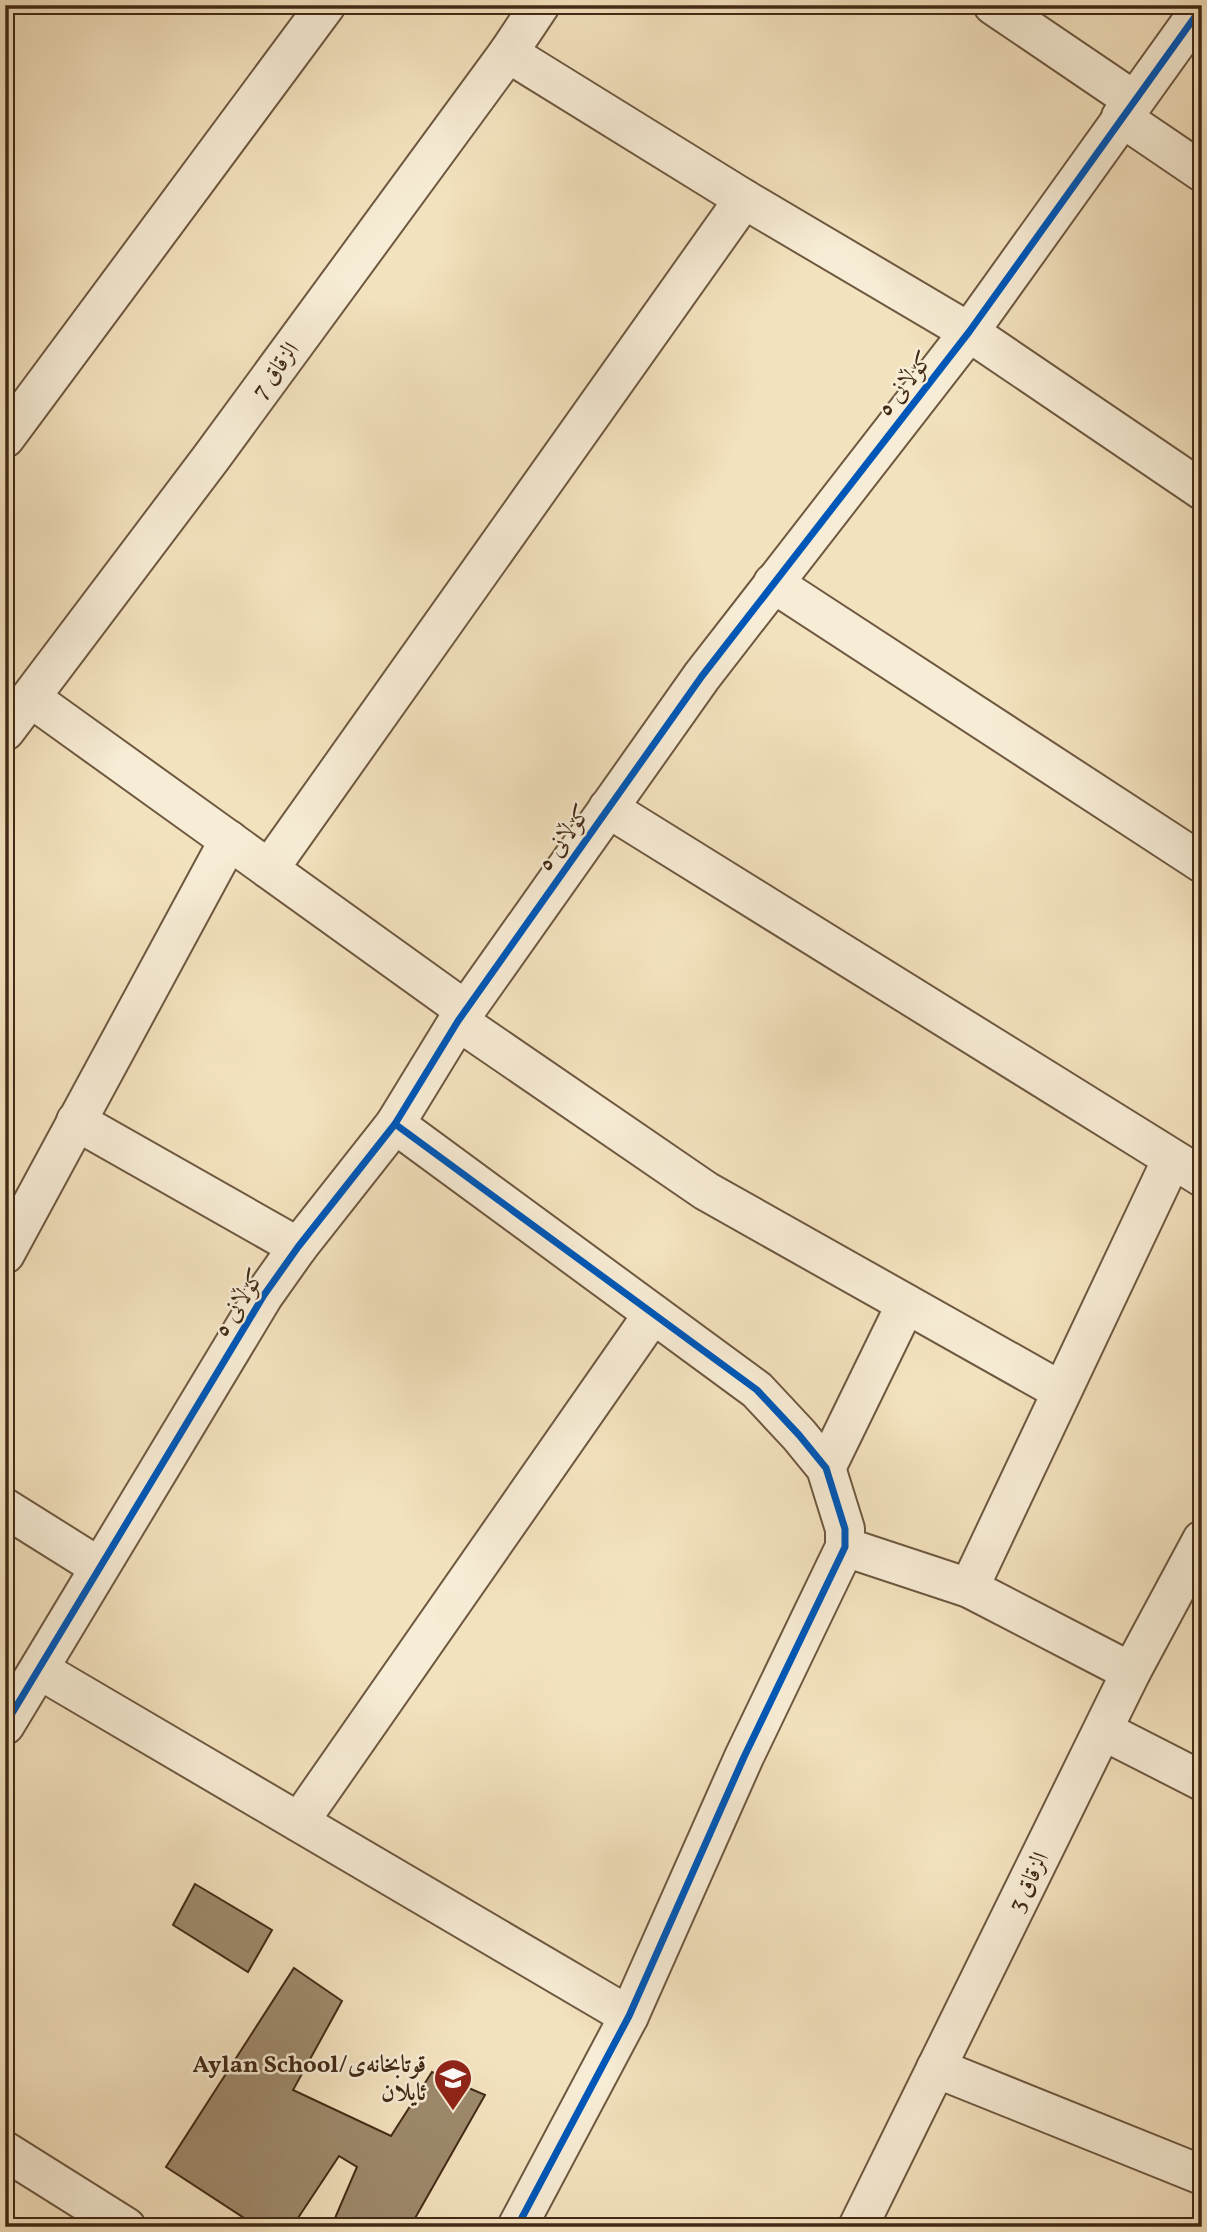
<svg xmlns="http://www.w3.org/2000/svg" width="1207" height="2232" viewBox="0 0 1207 2232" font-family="Vollkorn,Amiri,serif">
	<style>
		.building { fill: #9e8a6d; stroke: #422a16; stroke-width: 2 }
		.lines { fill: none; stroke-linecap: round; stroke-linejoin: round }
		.minor-casing { stroke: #6e5840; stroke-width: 42 }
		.tertiary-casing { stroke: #6e5840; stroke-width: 42 }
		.minor { stroke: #f7ecd5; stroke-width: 38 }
		.tertiary { stroke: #f7ecd5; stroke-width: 38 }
		.cycleway-casing { stroke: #f7ecd5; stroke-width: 11 }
		.cycleway { stroke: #0057b8; stroke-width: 7 }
		.labels { text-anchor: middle; stroke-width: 5; stroke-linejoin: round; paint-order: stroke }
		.street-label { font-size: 24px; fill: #422a16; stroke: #f7ecd5 }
		.poi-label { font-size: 24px; font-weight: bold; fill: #422a16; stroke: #f7ecd5; text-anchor: end }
	</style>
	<rect width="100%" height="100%" fill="#f3e2be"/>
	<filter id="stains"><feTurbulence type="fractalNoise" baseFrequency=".00286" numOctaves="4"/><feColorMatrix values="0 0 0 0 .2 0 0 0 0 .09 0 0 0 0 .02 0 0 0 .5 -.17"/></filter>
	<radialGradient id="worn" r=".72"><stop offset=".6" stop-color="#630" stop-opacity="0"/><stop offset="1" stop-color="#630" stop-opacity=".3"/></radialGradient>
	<!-- building -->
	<g class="building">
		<path d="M 195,1884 L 272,1930 L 248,1972 L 173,1925 Z"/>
		<path d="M 294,1968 L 342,2001 L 293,2090 L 391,2136 L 432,2072 L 485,2095 L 410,2227 L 336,2227 L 332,2225 L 357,2167 L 339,2156 L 292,2227 L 258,2227 L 166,2167 Z"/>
	</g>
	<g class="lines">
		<defs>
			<g id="minor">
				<path d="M 993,5 L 1133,100"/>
				<path d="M 508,53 L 744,199 L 969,332 L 1202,490"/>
				<path d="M 1121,117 L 1202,172"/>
				<path d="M 5,438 L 326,5"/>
				<path d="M 773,583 L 1202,863"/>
				<path d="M 31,698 L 465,1010"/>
				<path d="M 5,731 L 211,458 L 508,53 L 540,5"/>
				<path d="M 608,808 L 1202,1177"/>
				<path d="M 269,869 L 744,199"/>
				<path d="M 458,1021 L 706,1191 L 1061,1391"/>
				<path d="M 76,1121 L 298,1247"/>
				<path d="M 395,1124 L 757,1390 L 799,1435 L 826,1468 L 845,1529 L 845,1547 L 744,1757 L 629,2016 L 517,2227"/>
				<path d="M 5,1254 L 229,840"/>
				<path d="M 826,1468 L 906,1304"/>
				<path d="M 5,1508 L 99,1567"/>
				<path d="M 845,1547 L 969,1588 L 1131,1672"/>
				<path d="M 969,1588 L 1172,1159"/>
				<path d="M 40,1670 L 629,2016"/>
				<path d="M 5,1725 L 264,1295 L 298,1247 L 395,1124 L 458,1021 L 702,676 L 969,332 L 1202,7"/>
				<path d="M 1104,1731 L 1202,1781"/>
				<path d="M 299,1822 L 653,1314"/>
				<path d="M 936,2068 L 1202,2175"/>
				<path d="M 858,2227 L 1131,1672 L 1202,1540"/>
			</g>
			<path id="tertiary" d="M 5,2151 L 126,2227"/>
		</defs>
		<!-- minor casing -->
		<use href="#minor" class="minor-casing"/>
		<!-- tertiary casing -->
		<use href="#tertiary" class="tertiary-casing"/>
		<!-- minor -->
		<use href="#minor" class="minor"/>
		<!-- tertiary -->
		<use href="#tertiary" class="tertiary"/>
		<defs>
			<g id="cycleway">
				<path d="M 395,1124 L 757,1390 L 799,1435 L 826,1468 L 845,1529 L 845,1547 L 744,1757 L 629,2016 L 517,2227"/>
				<path d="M 5,1725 L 264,1295 L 298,1247 L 395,1124 L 458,1021 L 702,676 L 969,332 L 1202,7"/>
			</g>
		</defs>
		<!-- cycleway casing -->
		<use href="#cycleway" class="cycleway-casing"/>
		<!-- cycleway -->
		<use href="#cycleway" class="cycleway"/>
	</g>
	<!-- icons -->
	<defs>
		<symbol id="school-pin" viewBox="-11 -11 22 30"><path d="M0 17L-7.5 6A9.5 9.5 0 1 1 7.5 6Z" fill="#8f2418" stroke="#f7ecd5"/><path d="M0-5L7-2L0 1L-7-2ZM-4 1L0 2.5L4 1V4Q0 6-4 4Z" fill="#fff"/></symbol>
	</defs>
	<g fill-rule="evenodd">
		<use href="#school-pin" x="431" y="2056" width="44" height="60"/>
	</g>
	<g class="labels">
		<!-- street labels -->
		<g class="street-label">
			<text transform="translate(275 370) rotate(-54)" y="8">الزقاق 7</text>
			<text transform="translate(904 384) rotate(-52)" y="8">کۆڵانی ٥</text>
			<text transform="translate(563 838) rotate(-55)" y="8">کۆڵانی ٥</text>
			<text transform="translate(238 1303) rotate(-58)" y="8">کۆڵانی ٥</text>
			<text transform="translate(1028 1882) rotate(-64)" y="8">الزقاق 3</text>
		</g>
		<!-- poi labels -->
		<g class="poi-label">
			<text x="426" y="2072">Aylan School/قوتابخانەی<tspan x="426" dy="28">ئایلان</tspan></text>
		</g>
	</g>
	<!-- margin -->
	<rect width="1207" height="2232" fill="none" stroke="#f3e2be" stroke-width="28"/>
	<rect x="7" y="7" width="1193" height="2218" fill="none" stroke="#422a16" stroke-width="3.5"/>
	<rect x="14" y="14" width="1179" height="2204" fill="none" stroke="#422a16" stroke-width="2"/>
	<rect width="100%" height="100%" filter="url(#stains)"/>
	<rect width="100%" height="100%" fill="url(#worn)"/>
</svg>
